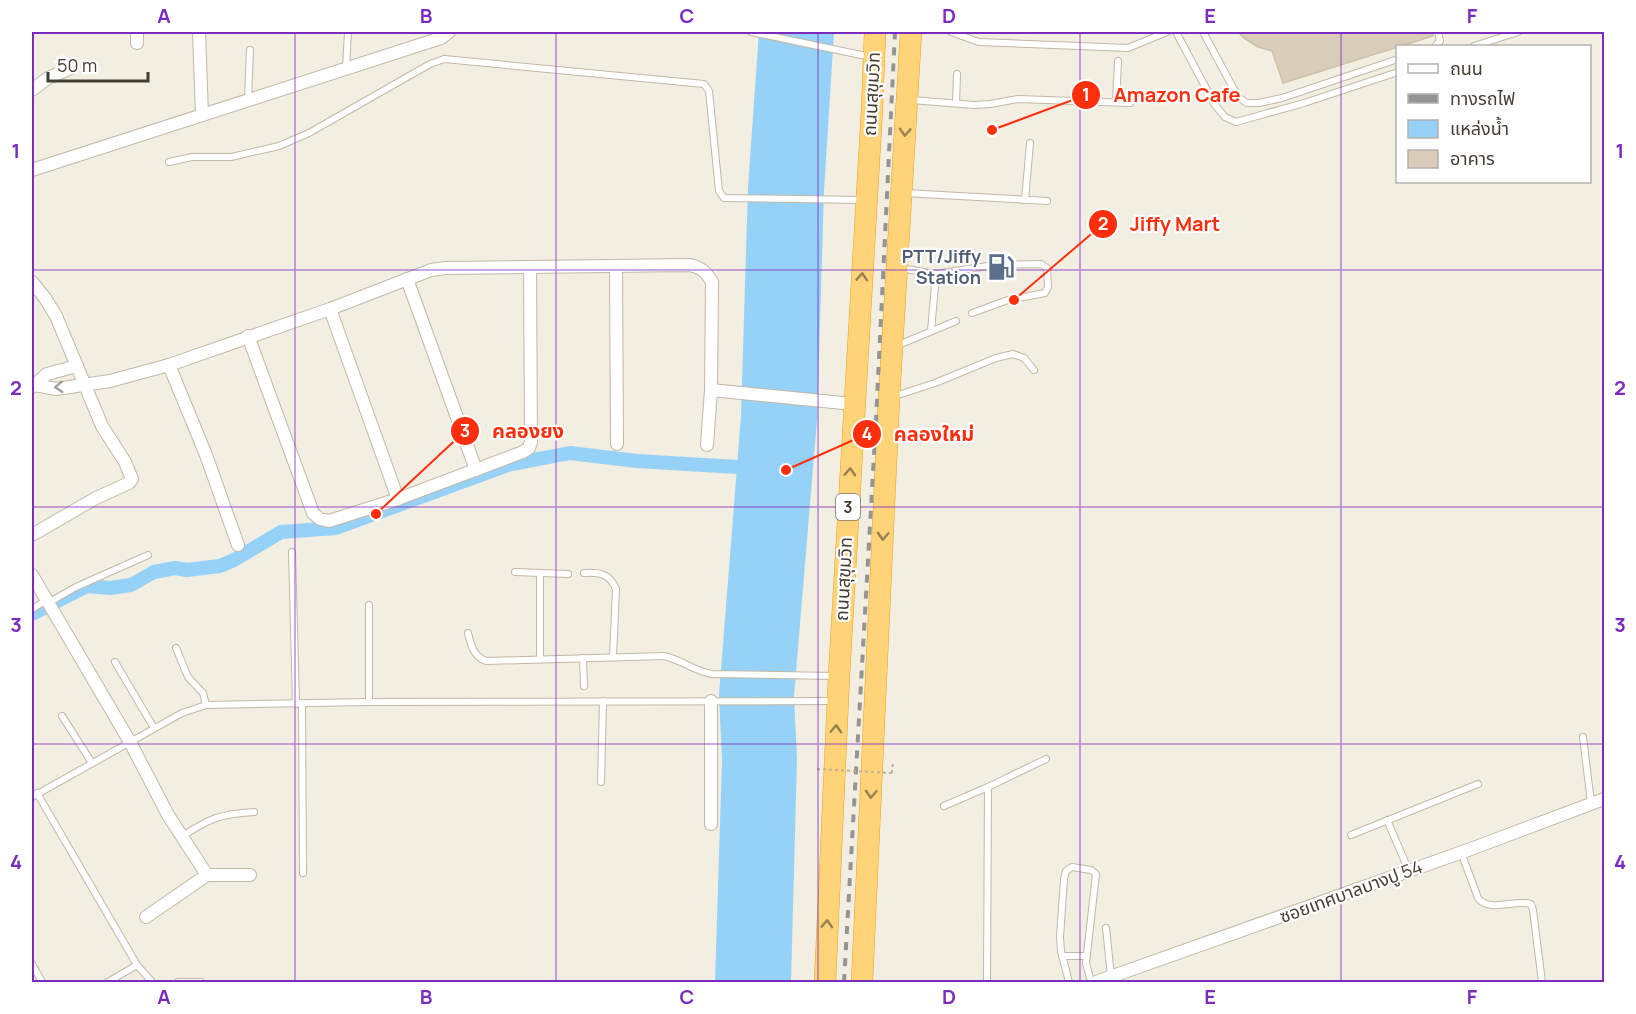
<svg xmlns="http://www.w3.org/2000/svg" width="1636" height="1014" viewBox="0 0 1636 1014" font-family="Manrope,'Noto Sans Thai',sans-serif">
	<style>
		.water { fill: #96d1f8 }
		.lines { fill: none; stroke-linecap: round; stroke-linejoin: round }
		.canal { stroke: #96d1f8; stroke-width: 14 }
		.building { fill: #d9ccb9; stroke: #d1c1a9; stroke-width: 1.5 }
		.service-casing { stroke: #c2b8a7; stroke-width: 8 }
		.minor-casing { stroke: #c2b8a7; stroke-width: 14 }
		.trunk-casing { stroke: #eea021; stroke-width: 22 }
		.path { stroke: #c3b193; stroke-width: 2; stroke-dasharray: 3 3; stroke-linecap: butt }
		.service { stroke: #fff; stroke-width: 6 }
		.minor { stroke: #fff; stroke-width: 12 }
		.trunk { stroke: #ffd378; stroke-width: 21 }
		.rail { stroke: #949494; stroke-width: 4; stroke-dasharray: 8 8; stroke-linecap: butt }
		.path-bridge { stroke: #c3b193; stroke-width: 2; stroke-dasharray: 3 3; stroke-linecap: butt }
		.oneway { stroke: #998052 }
		.oneway2 { stroke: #a29e98 }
		.grid { fill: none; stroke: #7b2cbf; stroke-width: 1.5; stroke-opacity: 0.55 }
		.labels { text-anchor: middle; stroke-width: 4.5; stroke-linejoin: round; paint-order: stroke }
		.shield { fill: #fff; stroke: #7d7770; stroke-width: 1.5 }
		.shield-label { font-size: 16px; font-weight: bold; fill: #453d32 }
		.street-label { font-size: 18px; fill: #453d32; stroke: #fff }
		.service-label { font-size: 18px; font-weight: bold; fill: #4e5e75; stroke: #fff; text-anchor: end }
		.leader { fill: none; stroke: #ff2f0d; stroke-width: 2 }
		.callout-dot { fill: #ff2f0d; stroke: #fff; stroke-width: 2 }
		.mark-label { font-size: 18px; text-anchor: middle; font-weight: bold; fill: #fff }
		.callout-label { font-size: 20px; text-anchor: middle; font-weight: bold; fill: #ff2f0d; stroke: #fff; stroke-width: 4.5; stroke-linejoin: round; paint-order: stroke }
		.neatline { fill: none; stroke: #7b2cbf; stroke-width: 2 }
		.grid-label { font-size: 20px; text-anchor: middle; font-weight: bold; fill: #7b2cbf }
	</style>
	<rect width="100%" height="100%" fill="#f3eee2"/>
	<!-- water -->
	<path class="water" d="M 759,32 L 834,32 L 824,191 L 817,420 L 794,696 L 797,759 L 791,982 L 715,982 L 722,760 L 719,695 L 741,416 L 748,187 Z"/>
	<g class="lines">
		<!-- canal -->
		<path class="canal" d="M 32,614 L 87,586 L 110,588 L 131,585 L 154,572 L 175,568 L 187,570 L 220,566 L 234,560 L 281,532 L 336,528 L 508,465 L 570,453 L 637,461 L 754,468"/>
	</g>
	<!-- building -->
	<path class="building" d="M 1238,32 L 1432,32 L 1433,36 L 1283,83 L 1272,51 L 1258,47 L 1245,39 Z"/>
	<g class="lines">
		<defs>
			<g id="service">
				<path d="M 751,32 L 871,57"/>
				<path d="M 951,32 L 979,42 L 1128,48 L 1167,32"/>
				<path d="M 1176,32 L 1215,105 L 1225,117 L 1236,122 L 1304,103 L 1398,72"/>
				<path d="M 1203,32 L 1238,97 L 1247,103 L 1259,103 L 1282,98 L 1398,59"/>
				<path d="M 1435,46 L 1440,41 L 1438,32"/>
				<path d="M 1474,46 L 1518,32"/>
				<path d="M 346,68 L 348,32"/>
				<path d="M 248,99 L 250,50"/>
				<path d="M 911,100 L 974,105 L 990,104 L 1018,99 L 1130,103"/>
				<path d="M 1116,102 L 1118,61"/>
				<path d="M 956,103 L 957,74"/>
				<path d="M 169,162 L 192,157 L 231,157 L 279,146 L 309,133 L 430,64 L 444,59 L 704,84 L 709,91 L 719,191 L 724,198 L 864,200"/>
				<path d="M 905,193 L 1047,201"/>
				<path d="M 1025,200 L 1030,143"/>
				<path d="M 900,268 L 936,274 L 994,265 L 1041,264 L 1047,268 L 1048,287 L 1045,293 L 1008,300 L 972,313"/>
				<path d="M 931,331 L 936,274"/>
				<path d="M 896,346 L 956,321"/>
				<path d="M 892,397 L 935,383 L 996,358 L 1013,354 L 1024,358 L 1034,370"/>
				<path d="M 292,552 L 296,704"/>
				<path d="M 515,572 L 568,574"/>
				<path d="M 540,573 L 540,659"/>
				<path d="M 584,573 C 600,572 610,574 616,589 L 613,657"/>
				<path d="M 48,603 L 76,587 L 148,555"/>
				<path d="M 369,605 L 369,702"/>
				<path d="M 32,609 L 45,601"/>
				<path d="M 468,633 C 471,645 473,656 486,661 L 664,656 C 682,660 694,671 712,674 L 835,676"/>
				<path d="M 176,648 L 188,677 L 203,693 L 206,705"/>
				<path d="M 583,658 L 584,686"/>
				<path d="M 115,662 L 154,728"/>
				<path d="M 302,704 L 303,873"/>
				<path d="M 62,716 L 92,763"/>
				<path d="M 1583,737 L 1591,803"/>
				<path d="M 601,782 L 603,701"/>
				<path d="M 988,787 L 1046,759"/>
				<path d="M 37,793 L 137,965 L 152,982"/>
				<path d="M 32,797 L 182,713 L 206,705 L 369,702 L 836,701"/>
				<path d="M 944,806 L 988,787 L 987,982"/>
				<path d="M 1387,820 L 1409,871"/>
				<path d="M 1351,835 L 1478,784"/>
				<path d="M 181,837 C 210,818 220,814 254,812"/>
				<path d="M 1461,852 L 1478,898 C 1489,913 1515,899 1531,904 L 1533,910 L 1542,982"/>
				<path d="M 1106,928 L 1111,976"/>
				<path d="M 1062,956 L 1087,956"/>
				<path d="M 32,964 L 42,982"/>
				<path d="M 108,982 L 137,965"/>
				<path d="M 178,982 L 201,982"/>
				<path d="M 1069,982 L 1061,951 L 1060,937 L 1064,879 L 1066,871 L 1072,867 L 1091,870 L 1096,874 L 1086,963 L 1091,982"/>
			</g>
			<g id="minor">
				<path d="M 199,32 L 202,115"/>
				<path d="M 137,43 L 137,32"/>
				<path d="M 32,90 L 48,78 L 71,68"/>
				<path d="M 32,170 L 441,38 L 449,32"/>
				<path d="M 616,266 L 617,444"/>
				<path d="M 407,279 L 476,470"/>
				<path d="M 32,282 L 45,298 L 56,316 L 102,426 L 125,462 L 132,479 L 129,483 L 96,498 L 32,535"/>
				<path d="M 330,309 L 398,499"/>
				<path d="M 248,336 L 313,513 L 320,519 L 329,521 L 398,499 L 523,452 L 529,448 L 531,442 L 530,267"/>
				<path d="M 169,365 L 206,455 L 238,545"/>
				<path d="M 35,385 L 56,389 L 110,381 L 169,365 L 330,309 L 431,270 L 445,268 L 690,265 C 702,268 706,272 712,282 L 711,390 L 853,404"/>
				<path d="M 32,387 L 47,374 L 77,366"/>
				<path d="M 707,445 L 711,390"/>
				<path d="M 32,575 L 130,742 L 168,815 L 207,875"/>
				<path d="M 711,824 L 711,701"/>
				<path d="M 146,917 L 207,875 L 250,875"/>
				<path d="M 1096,982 L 1468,850 L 1604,799"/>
			</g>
			<g id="trunk">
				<path d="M 825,982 L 839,676 L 872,109 L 875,32"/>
				<path d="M 862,982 L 889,398 L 911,32"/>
			</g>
		</defs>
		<!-- service casing -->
		<use href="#service" class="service-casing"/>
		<!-- minor casing -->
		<use href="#minor" class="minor-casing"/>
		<!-- trunk casing -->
		<use href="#trunk" class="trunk-casing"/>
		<!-- path -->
		<path class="path" d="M 892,773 L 893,761"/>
		<!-- service -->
		<use href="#service" class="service"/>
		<!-- minor -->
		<use href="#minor" class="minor"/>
		<!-- trunk -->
		<use href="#trunk" class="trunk"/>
		<!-- rail -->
		<path class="rail" d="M 844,982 L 876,420 L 895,32"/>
		<!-- path-bridge -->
		<path class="path-bridge" d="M 817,769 L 892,773"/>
	</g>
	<!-- one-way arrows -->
	<defs><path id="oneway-chevron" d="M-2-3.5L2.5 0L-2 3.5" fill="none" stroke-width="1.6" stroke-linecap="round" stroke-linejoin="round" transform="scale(1.5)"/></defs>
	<g class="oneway">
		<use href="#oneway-chevron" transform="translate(905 132) rotate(94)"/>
		<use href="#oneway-chevron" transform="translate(862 277) rotate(-86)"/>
		<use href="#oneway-chevron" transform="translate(850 472) rotate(-87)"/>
		<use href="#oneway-chevron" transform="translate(883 536) rotate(93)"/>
		<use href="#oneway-chevron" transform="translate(836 729) rotate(-87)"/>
		<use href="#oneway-chevron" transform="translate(871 794) rotate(93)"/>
		<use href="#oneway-chevron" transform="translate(827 924) rotate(-87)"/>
	</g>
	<use class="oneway2" href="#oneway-chevron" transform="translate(59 387) rotate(177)"/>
	<!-- grid -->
	<path class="grid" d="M 295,32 L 295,982M 556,32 L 556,982M 818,32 L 818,982M 1080,32 L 1080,982M 1341,32 L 1341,982M 32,270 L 1604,270M 32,507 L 1604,507M 32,744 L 1604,744"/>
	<!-- icons -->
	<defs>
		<symbol id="fuel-bare" viewBox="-9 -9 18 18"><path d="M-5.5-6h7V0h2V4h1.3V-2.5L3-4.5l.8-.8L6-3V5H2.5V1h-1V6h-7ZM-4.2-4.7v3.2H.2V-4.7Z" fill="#5c6f8a" stroke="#fff" stroke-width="2.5" paint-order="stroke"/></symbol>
	</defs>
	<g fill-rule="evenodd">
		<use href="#fuel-bare" x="982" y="248" width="38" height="38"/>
	</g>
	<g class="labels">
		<!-- shield labels -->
		<rect class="shield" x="836" y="494" width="24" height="26" rx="4.5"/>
		<g class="shield-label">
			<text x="848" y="513">3</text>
		</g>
		<!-- street labels -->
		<g class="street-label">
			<text transform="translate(872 94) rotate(-87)" y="6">ถนนสุขุมวิท</text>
			<text transform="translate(844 579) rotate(-87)" y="6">ถนนสุขุมวิท</text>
			<text transform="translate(1351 892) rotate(-20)" y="6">ซอยเทศบาลบางปู 54</text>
		</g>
		<!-- service labels -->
		<g class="service-label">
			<text x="981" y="263">PTT/Jiffy<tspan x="981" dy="21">Station</tspan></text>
		</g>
	</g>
	<!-- callouts -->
	<path class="leader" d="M992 130L1086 95M1014 300L1103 224M376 514L465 431M786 470L867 434"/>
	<g class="callout-dot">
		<circle cx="992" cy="130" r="6"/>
		<circle cx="1014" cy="300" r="6"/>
		<circle cx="376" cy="514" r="6"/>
		<circle cx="786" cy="470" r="6"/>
		<circle cx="1086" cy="95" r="15"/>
		<circle cx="1103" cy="224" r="15"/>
		<circle cx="465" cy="431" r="15"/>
		<circle cx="867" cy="434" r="15"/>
	</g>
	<g class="mark-label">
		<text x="1086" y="101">1</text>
		<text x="1103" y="230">2</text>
		<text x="465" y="437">3</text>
		<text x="867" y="440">4</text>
	</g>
	<g class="callout-label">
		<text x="1177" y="102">Amazon Cafe</text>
		<text x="1175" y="231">Jiffy Mart</text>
		<text x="528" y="438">คลองยง</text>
		<text x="934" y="441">คลองใหม่</text>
	</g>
	<!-- border -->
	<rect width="1636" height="1014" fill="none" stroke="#ffffff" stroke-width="66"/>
	<!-- legend -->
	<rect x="1396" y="45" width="195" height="138" fill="#ffffff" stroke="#b5b1ad" stroke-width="1.5"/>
	<rect x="1408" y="64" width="30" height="9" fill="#ffffff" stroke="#b5b1ad" stroke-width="1.5"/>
	<text x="1450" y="75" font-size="18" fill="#453d32">ถนน</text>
	<rect x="1408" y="94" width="30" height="9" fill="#949494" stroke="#b5b1ad" stroke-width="1.5"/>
	<text x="1450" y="105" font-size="18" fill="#453d32">ทางรถไฟ</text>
	<rect x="1408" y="120" width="30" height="18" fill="#96d1f8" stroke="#b5b1ad" stroke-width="1.5"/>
	<text x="1450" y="135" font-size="18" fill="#453d32">แหล่งน้ำ</text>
	<rect x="1408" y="150" width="30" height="18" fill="#d9ccb9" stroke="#b5b1ad" stroke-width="1.5"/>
	<text x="1450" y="165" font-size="18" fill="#453d32">อาคาร</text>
	<!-- scale -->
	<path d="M48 72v9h100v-9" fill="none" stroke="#453d32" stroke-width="3"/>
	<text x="57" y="72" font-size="18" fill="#453d32" stroke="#ffffff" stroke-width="4.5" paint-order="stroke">50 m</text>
	<rect x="33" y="33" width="1570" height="948" class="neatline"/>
	<g class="grid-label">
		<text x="164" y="23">A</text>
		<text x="426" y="23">B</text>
		<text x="687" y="23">C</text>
		<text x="949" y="23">D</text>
		<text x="1210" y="23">E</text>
		<text x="1472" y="23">F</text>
		<text x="16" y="158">1</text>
		<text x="1620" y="158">1</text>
		<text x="16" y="395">2</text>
		<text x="1620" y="395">2</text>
		<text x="16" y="632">3</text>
		<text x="1620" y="632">3</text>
		<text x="16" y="869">4</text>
		<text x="1620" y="869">4</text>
		<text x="164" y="1004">A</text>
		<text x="426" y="1004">B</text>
		<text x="687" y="1004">C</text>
		<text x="949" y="1004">D</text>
		<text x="1210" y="1004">E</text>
		<text x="1472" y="1004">F</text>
	</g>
</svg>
